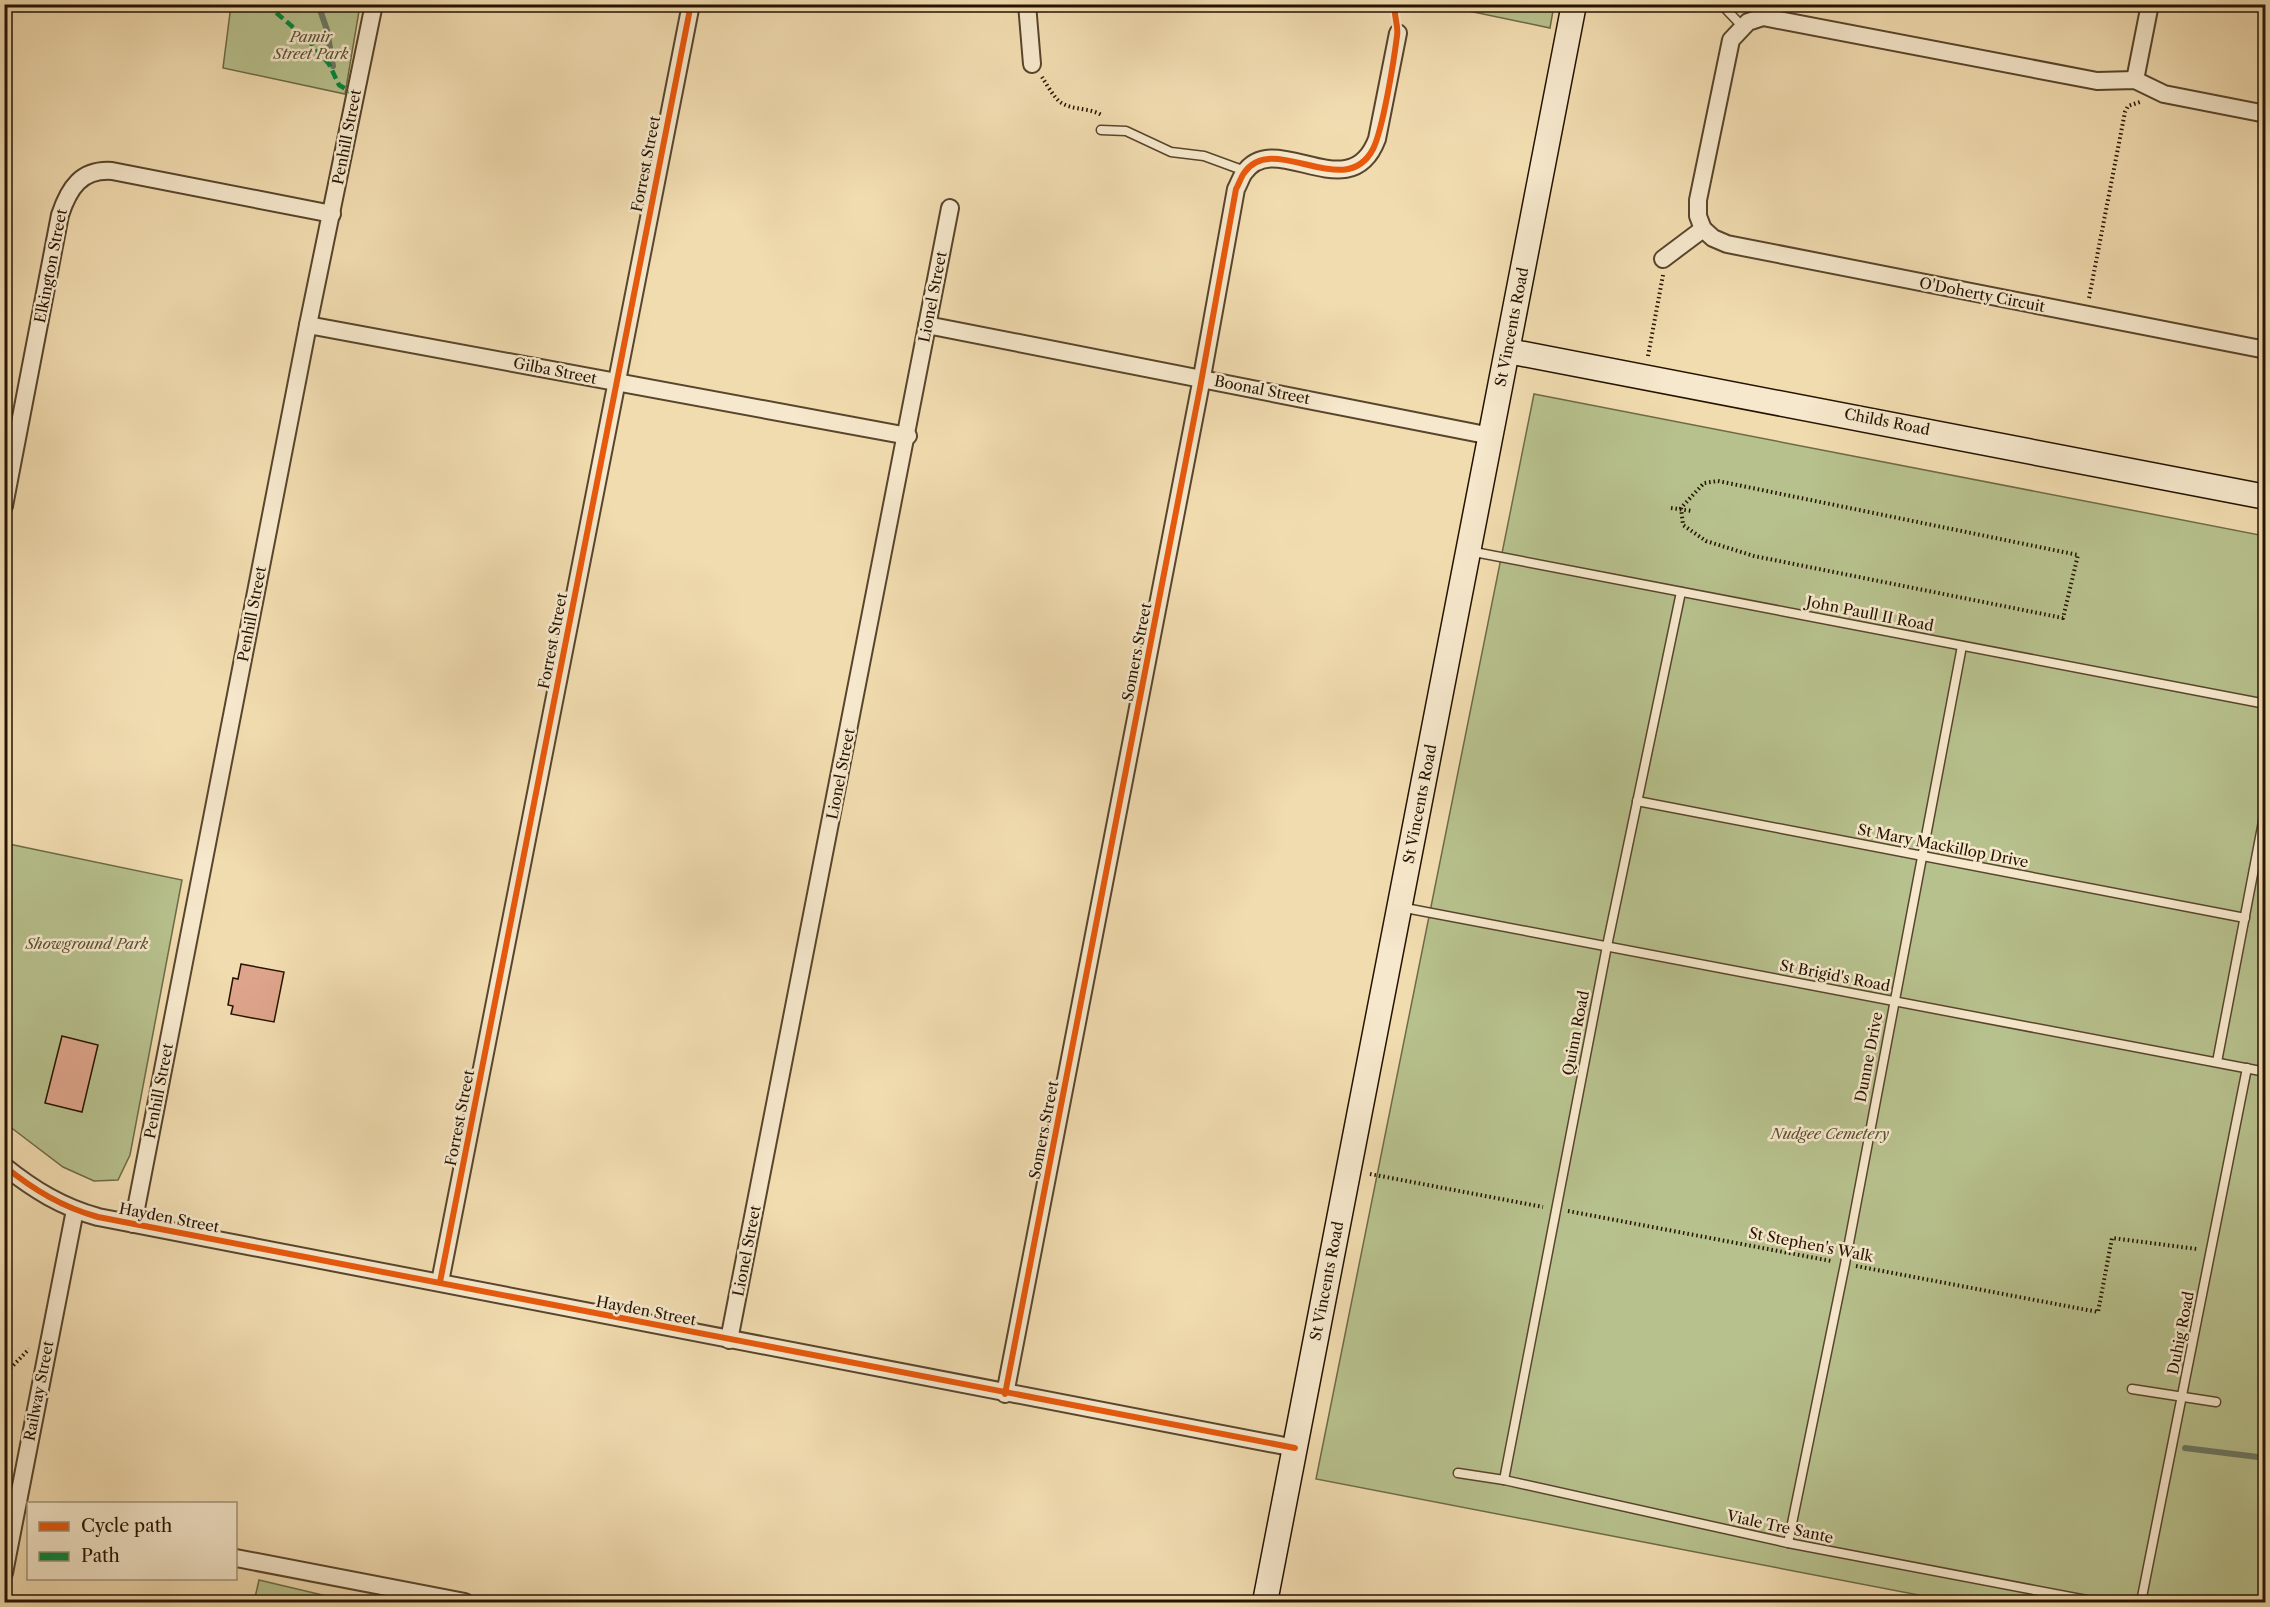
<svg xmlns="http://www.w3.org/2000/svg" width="2270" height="1607" viewBox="0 0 2270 1607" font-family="'Libre Caslon Text',serif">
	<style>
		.green { fill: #b7c18d; stroke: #6e6a46; stroke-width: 1.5 }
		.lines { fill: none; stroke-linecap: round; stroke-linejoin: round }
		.stream { stroke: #6c7864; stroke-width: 6 }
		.building { fill: #dfa58c; stroke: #251300; stroke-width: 1.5 }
		.lane-casing { stroke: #58452c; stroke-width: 11 }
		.street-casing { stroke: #58452c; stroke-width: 20 }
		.secondary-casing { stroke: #251300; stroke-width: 27 }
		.path { stroke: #251300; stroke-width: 4; stroke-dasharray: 1.5 3; stroke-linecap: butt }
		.lane { stroke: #f6e8cc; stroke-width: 8 }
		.street { stroke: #f6e8cc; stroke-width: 16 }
		.secondary { stroke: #f6e8cc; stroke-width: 24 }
		.quiet { stroke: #00873e; stroke-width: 4.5; stroke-dasharray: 9 4.5; stroke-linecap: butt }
		.cycleway-casing { stroke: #f6e8cc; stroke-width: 10 }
		.cycleway { stroke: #e8590c; stroke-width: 6 }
		.labels { text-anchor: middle; stroke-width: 5; stroke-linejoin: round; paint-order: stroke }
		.park-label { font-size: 15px; font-style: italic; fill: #585031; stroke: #f6e8cc }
		.street-label { font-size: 15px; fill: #251300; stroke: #f6e8cc }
	</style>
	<rect width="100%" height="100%" fill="#f1dcb0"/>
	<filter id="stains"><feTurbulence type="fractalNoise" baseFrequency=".00333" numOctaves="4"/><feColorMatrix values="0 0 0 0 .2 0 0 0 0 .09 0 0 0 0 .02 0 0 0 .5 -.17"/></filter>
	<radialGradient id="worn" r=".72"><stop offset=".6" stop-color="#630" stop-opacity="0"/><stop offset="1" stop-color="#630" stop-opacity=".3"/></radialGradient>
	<!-- green -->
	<g class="green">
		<path d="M 231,5 L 360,5 L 345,94 L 223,68 Z"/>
		<path d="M 1440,5 L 1554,5 L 1550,28 Z"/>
		<path d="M 1534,394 L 2265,536 L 2265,1602 L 1955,1602 L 1316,1479 Z"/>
		<path d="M 4,843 L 182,880 L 130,1155 L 118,1180 L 94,1181 L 63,1167 L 5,1123 Z"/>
		<path d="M 259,1580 L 352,1602 L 254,1602 Z"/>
	</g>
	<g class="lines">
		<!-- stream -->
		<g class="stream">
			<path d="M 318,4 L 327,30 L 333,66"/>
			<path d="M 2185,1448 L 2266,1458"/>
		</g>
	</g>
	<!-- building -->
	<g class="building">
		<path d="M 241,964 L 284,972 L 274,1022 L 231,1014 L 233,1006 L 228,1005 L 233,978 L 238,979 Z"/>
		<path d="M 62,1036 L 98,1045 L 82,1112 L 45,1103 Z"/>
	</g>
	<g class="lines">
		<defs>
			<g id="lane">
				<path d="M 1721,4 L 1742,26"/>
				<path d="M 1101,130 L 1126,131 L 1171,152 L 1204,156 L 1245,171"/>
				<path d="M 1469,551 L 2266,704"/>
				<path d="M 1637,801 L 2245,918"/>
				<path d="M 1400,907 L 2266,1072"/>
				<path d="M 2217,1062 L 2266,806"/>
				<path d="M 2132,1389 L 2216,1402"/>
				<path d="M 1458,1473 L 1504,1480 L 1788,1543 L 2097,1602"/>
				<path d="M 1504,1480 L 1607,946 L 1681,592"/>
				<path d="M 1788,1543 L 1845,1264 L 1962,646"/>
				<path d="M 2141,1602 L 2247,1068"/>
			</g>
			<g id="street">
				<path d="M 1027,4 L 1032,64"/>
				<path d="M 2135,80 L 2150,4"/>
				<path d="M 1703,229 L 1698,216 L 1698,200 L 1731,40 L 1748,22 L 1763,17 L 2097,81 L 2135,80 L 2164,94 L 2266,114"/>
				<path d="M 1663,259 L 1703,229 L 1713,238 L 1727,244 L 2266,350"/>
				<path d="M 308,325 L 908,436"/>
				<path d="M 927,325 L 1491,436"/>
				<path d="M 4,506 L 60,215 C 69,188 81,169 112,171 L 332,214"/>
				<path d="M 4,1166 C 34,1190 62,1207 98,1217 L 1295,1448"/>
				<path d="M 133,1224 L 308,325 L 374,4"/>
				<path d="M 440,1282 L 691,4"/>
				<path d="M 729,1340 L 950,208"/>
				<path d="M 1005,1394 L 1200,388 L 1236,189 C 1239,184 1241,177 1244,173 C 1275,127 1350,211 1377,139 L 1398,33"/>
				<path d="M 236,1558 L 465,1602"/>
				<path d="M 4,1573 L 75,1210"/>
			</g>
			<g id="secondary">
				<path d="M 1508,351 L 2266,497"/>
				<path d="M 1265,1602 L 1574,4"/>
			</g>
		</defs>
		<!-- lane casing -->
		<use href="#lane" class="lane-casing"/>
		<!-- street casing -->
		<use href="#street" class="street-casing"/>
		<!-- secondary casing -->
		<use href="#secondary" class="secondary-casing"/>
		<!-- path -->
		<g class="path">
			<path d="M 1414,7 L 1415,4"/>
			<path d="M 1042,77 C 1047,85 1053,96 1060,102 C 1073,111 1090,107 1103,116"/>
			<path d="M 2089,298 L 2125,112 L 2128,106 L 2140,102"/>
			<path d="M 1648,356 L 1663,275"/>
			<path d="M 1718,481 L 2078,555 L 2063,618 L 1754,556 L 1706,541 L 1683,525 L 1681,508 L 1704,483 Z"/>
			<path d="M 1671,508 L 1692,511"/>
			<path d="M 1370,1174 L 1543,1207"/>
			<path d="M 1568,1211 L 1831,1261"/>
			<path d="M 1856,1266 L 2098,1312 L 2112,1238 L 2197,1249"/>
			<path d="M 4,1375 L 29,1349"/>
		</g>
		<!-- lane -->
		<use href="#lane" class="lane"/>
		<!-- street -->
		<use href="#street" class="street"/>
		<!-- secondary -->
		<use href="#secondary" class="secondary"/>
		<!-- quiet -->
		<path class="quiet" d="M 266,4 L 308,40 L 329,64 L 339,85 L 356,95"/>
		<defs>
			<g id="cycleway">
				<path d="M 4,1166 C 34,1190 62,1207 98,1217 L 1295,1448"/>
				<path d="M 440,1282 L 691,4"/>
				<path d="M 1005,1394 L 1200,388 L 1236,189 C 1239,184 1241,177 1244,173 C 1273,130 1345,203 1373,149 C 1383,129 1394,60 1397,36 C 1399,25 1393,16 1395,4"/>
			</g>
		</defs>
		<!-- cycleway casing -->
		<use href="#cycleway" class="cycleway-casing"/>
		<!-- cycleway -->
		<use href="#cycleway" class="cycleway"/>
	</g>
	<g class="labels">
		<!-- park labels -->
		<g class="park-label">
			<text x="311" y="42">Pamir<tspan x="311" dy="17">Street Park</tspan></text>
			<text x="87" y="949">Showground Park</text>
			<text x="1830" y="1139">Nudgee Cemetery</text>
		</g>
		<!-- street labels -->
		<g class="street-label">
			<text transform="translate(347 137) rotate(-79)" y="5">Penhill Street</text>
			<text transform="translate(646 164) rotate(-79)" y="5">Forrest Street</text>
			<text transform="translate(51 266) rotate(-79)" y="5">Elkington Street</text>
			<text transform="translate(1982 295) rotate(11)" y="5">O'Doherty Circuit</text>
			<text transform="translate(933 297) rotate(-79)" y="5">Lionel Street</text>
			<text transform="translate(1512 327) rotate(-79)" y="5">St Vincents Road</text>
			<text transform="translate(555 371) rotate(11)" y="5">Gilba Street</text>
			<text transform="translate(1262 390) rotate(11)" y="5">Boonal Street</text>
			<text transform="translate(1887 422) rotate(11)" y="5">Childs Road</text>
			<text transform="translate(252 614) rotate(-79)" y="5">Penhill Street</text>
			<text transform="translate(1870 614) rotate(11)" y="5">John Paull II Road</text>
			<text transform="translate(553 641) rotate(-79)" y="5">Forrest Street</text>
			<text transform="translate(1137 652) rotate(-79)" y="5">Somers Street</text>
			<text transform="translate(841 774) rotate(-79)" y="5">Lionel Street</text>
			<text transform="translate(1420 804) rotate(-79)" y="5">St Vincents Road</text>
			<text transform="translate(1943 846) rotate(11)" y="5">St Mary Mackillop Drive</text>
			<text transform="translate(1835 976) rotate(11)" y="5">St Brigid's Road</text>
			<text transform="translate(1576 1033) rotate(-79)" y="5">Quinn Road</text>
			<text transform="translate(1869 1057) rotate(-79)" y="5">Dunne Drive</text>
			<text transform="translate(159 1091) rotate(-79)" y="5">Penhill Street</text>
			<text transform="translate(460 1118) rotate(-79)" y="5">Forrest Street</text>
			<text transform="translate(1044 1130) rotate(-79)" y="5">Somers Street</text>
			<text transform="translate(169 1218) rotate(11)" y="5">Hayden Street</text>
			<text transform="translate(1811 1245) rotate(11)" y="5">St Stephen's Walk</text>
			<text transform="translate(747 1251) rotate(-79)" y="5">Lionel Street</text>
			<text transform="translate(1327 1281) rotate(-79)" y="5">St Vincents Road</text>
			<text transform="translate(646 1311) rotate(11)" y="5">Hayden Street</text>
			<text transform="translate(2181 1333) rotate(-79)" y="5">Duhig Road</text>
			<text transform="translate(39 1391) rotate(-79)" y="5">Railway Street</text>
			<text transform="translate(1780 1527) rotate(12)" y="5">Viale Tre Sante</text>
		</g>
	</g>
	<!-- margin -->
	<rect width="2270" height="1607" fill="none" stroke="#f1dcb0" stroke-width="24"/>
	<rect x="6" y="6" width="2258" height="1595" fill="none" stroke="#251300" stroke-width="3"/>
	<rect x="12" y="12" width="2246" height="1583" fill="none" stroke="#251300" stroke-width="1.5"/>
	<!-- legend -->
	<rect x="27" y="1502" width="210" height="78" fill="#f6e8cc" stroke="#a2937a" stroke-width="1.5"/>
	<rect x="39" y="1522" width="30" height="9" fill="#e8590c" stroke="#a2937a" stroke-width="1.5"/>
	<text x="81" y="1532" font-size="18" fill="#251300">Cycle path</text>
	<rect x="39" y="1552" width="30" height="9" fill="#00873e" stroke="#a2937a" stroke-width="1.5"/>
	<text x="81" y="1562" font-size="18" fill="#251300">Path</text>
	<rect width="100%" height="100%" filter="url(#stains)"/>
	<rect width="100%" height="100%" fill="url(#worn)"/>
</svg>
